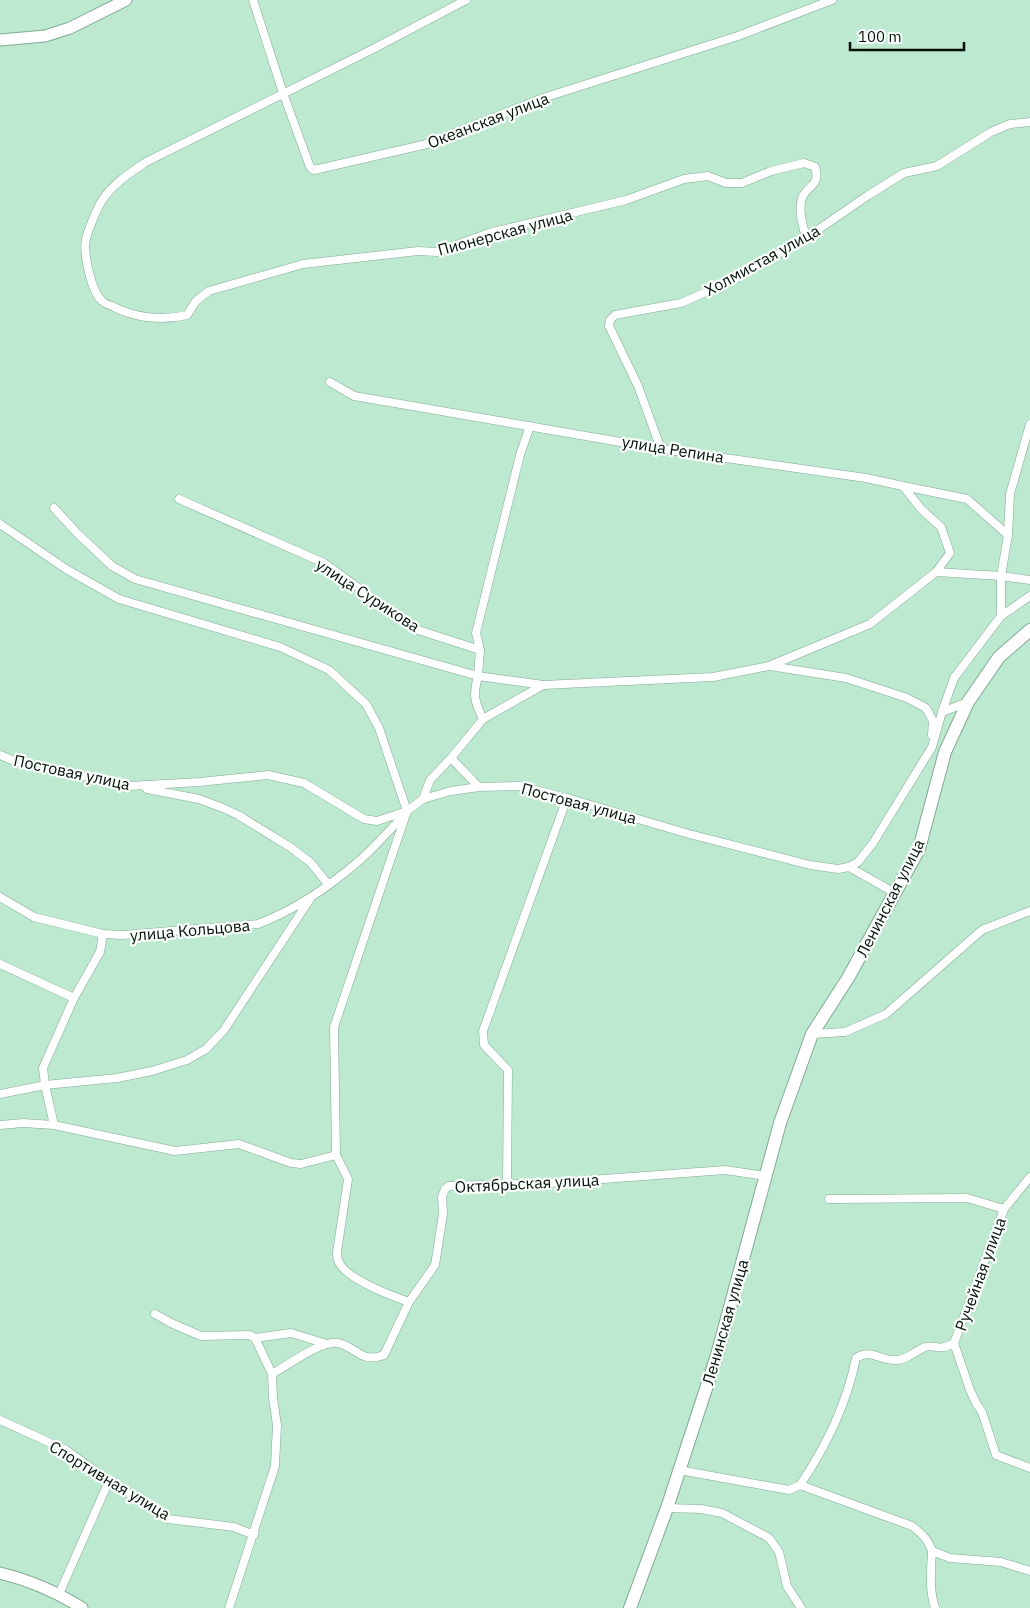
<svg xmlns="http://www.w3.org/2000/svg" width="1030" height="1608" viewBox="0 0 1030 1608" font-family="'IBM Plex Sans',sans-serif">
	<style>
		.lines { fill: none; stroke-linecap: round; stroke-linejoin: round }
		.street-casing { stroke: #80aa93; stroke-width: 9 }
		.secondary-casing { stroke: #80aa93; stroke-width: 13 }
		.primary-casing { stroke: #80aa93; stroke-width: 14 }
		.street { stroke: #fff; stroke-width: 8 }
		.secondary { stroke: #fff; stroke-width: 11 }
		.primary { stroke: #fff; stroke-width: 12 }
		.labels { text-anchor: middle; stroke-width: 4.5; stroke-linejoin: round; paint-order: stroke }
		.street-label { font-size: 16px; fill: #021008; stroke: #fbfffc }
	</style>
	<rect width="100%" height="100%" fill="#bde9d1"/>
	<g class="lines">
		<defs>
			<g id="street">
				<path d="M 253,0 L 283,93 L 310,167 L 314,170 L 427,144 L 543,98 L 738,36 L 832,0"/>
				<path d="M 466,0 L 371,50 L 146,162 C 130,173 114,183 103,199 C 98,206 88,230 86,239 C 83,253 91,291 102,301 C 104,303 109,305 112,306 C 134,318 163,321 187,315 L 196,301 L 209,291 L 303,264 L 418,251 L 437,252 L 489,233 L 626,200 L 684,179 L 708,176 L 726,183 L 742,183 L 771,171 L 804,163 L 815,167 C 821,186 807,185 802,198 C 798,212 803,225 806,238"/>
				<path d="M 330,382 L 354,396 L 661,449 L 866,478 L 903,486 L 967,499 L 1008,535"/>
				<path d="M 661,449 L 638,386 L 609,326 L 610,320 L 615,315 L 681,303 L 733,280 L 806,238 L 867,196 L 904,173 L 937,166 L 991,132 L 1010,124 L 1030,122"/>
				<path d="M 903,486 L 921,509 L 941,527 L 950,553 L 936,572"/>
				<path d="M 179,499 L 324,563 L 415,629 L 480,650 L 478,676 L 543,685 L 483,719"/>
				<path d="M 54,508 L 77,533 L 112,566 L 135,579 L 478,676 C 473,695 474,701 483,719 L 451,758 L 479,787"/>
				<path d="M 0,524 L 66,569 L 119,599 L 280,647 L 329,670 L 366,704 L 379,728 L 407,811 L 334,1027 L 336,1155 L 348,1179 L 337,1252 C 337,1255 337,1258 338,1260 C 343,1278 392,1296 409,1302"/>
				<path d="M 1001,616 L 1030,596"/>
				<path d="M 480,650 L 476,633 L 520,455 L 530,426"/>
				<path d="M 770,666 L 846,678 L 907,698 L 926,708 L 933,721 L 932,735"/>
				<path d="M 543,685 L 713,677 L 769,666 L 870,624 L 936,572 L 1001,576 L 1030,580"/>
				<path d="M 942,712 L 968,702"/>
				<path d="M 0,755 L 14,761 L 130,786 L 199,782 L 268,775 L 304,783 L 364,819 L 377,821 L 407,811 L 423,799 L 451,791 L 479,787 L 519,786 L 567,798 L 689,834 L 810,865 L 838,869 L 849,867 L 858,862 L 873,843 L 932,747 L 942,712 L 954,678 L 1001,616 L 1001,576 L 1008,535 L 1010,494 L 1030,424"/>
				<path d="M 145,787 L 147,789 L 199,799 L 223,808 L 238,815 L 290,847 L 310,862 L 328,884"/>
				<path d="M 423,799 L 430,780 L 451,758"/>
				<path d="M 849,867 L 895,893"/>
				<path d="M 0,897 L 34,917 L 103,934 L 123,935 L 258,924 C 295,910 330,886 360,860 C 376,846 391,828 406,813"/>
				<path d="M 0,964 L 74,998"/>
				<path d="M 812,1034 L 845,1032 L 886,1014 L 982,930 L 1030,911"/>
				<path d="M 0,1094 L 45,1085 L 117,1078 L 152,1071 L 187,1060 L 206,1049 L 224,1030 L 310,899"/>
				<path d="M 0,1125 L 23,1123 L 54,1125 L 175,1151 L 239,1144 L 291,1163 L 301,1164 L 336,1155"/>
				<path d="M 54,1125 L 45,1085 L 43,1068 L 74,998 L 100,952 L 103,934"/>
				<path d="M 507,1184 L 508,1070 L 484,1045 L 483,1031 L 567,798"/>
				<path d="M 829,1199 L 967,1198 L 1004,1209"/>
				<path d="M 155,1314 L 171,1323 L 201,1336 L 250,1335 L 255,1338 L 272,1374 L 273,1398 L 277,1425 L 275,1466 L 229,1608"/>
				<path d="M 255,1338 L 291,1333 L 327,1344"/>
				<path d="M 954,1343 L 970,1390 L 976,1403 L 982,1412 L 996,1455 L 1030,1468"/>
				<path d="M 272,1374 C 287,1366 321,1340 338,1343 C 357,1347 361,1364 384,1355 L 409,1302 L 435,1265 L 443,1214 L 442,1197 L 445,1189 L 449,1186 L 550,1183 L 725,1170 L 766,1176"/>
				<path d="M 0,1420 L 66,1450 L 109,1481 L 168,1519 L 234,1527 L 254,1535"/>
				<path d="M 679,1470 L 789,1490 L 800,1485 L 912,1526 C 922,1534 928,1539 932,1551 L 950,1558 L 1001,1562 L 1030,1571"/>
				<path d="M 800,1485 C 825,1448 847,1403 856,1358 C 870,1348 881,1361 896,1360 C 907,1360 915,1351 925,1347 C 935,1344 939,1352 954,1343 L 1004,1209 L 1030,1177"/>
				<path d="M 667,1508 L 701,1509 L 722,1513 L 769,1538 L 779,1552 L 787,1586 L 801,1608"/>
				<path d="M 932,1551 C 931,1571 929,1589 935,1608"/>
				<path d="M 59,1594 L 109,1481"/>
			</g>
			<g id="secondary">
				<path d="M 0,40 L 45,36 L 70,28 L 126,0"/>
				<path d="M 0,1573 C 29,1580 57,1592 82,1608"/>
			</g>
			<path id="primary" d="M 630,1608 L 667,1508 L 717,1355 L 780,1123 L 812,1034 L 848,978 L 919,849 L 945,752 L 968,702 L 999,657 L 1030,630"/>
		</defs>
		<!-- street casing -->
		<use href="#street" class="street-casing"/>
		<!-- secondary casing -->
		<use href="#secondary" class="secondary-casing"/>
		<!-- primary casing -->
		<use href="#primary" class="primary-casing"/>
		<!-- street -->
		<use href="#street" class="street"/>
		<!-- secondary -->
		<use href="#secondary" class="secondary"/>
		<!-- primary -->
		<use href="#primary" class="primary"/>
	</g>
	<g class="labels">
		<!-- street labels -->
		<g class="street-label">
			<text transform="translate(488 120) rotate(-21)" y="6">Океанская улица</text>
			<text transform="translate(505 232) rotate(-15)" y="6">Пионерская улица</text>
			<text transform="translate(762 260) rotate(-29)" y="6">Холмистая улица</text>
			<text transform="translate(673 449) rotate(9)" y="6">улица Репина</text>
			<text transform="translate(368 595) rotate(33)" y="6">улица Сурикова</text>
			<text transform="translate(72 772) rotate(12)" y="6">Постовая улица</text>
			<text transform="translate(579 803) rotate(15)" y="6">Постовая улица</text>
			<text transform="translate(890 898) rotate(-63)" y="6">Ленинская улица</text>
			<text transform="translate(190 930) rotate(-5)" y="6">улица Кольцова</text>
			<text transform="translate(527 1183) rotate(-3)" y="6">Октябрьская улица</text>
			<text transform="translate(980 1274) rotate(-70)" y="6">Ручейная улица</text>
			<text transform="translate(725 1322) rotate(-74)" y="6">Ленинская улица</text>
			<text transform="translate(110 1480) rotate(31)" y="6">Спортивная улица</text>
		</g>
	</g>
	<!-- scale -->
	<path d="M850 42v8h114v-8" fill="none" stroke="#021008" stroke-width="2.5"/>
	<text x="858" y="42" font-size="15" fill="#021008" stroke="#fbfffc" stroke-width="4" paint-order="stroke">100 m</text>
</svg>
